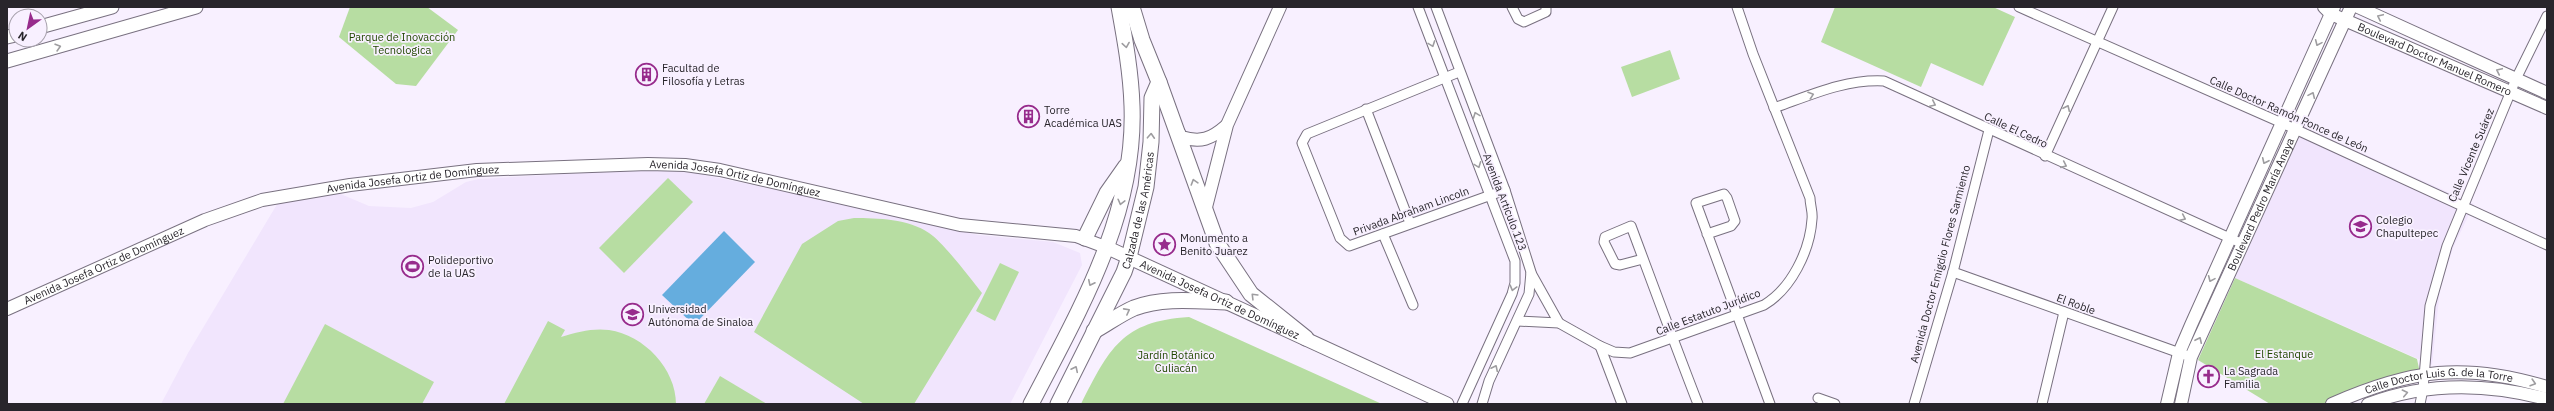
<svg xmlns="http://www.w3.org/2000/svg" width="2554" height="411" viewBox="0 0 2554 411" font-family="'IBM Plex Sans',sans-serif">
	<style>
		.built { fill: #f1e5fd }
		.green { fill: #b7dda2 }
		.water { fill: #65adde }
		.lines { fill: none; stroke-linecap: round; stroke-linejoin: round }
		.minor-casing { stroke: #797180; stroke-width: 11 }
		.tertiary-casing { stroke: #797180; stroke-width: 14 }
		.secondary-casing { stroke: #797180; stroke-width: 15 }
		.primary-casing { stroke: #797180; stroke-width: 17 }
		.minor { stroke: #fff; stroke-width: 9 }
		.tertiary { stroke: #fff; stroke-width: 12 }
		.secondary { stroke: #fff; stroke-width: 13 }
		.primary { stroke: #fff; stroke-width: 15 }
		.oneway { stroke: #9e9da0 }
		.labels { text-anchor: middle; stroke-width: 3.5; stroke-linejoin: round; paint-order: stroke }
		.park-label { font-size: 11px; fill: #214700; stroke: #f8f0ff }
		.street-label { font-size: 11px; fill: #28252b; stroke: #f8f0ff }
		.poi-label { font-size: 11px; fill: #28252b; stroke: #f8f0ff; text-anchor: start }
	</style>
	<rect width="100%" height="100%" fill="#f8f0ff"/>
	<!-- built -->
	<g class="built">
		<path d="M 2304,127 L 2474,204 L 2453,248 L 2440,289 L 2432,365 L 2235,278 Z"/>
		<path d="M 651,169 L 694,173 L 821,199 L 978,235 L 1053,242 L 1080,253 L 1082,265 L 1010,404 L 161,404 L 188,353 L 279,201 L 336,192 L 369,206 L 411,208 L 433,202 L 466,182 L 478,179 Z"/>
	</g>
	<!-- green -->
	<g class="green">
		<path d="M 350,7 L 427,7 L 458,30 L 416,86 L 396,84 L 339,37 Z"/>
		<path d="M 1835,7 L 1993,7 L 2015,17 L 1983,86 L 1931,63 L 1921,87 L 1821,42 Z"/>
		<path d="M 1670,50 L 1680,79 L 1632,97 L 1621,67 Z"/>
		<path d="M 668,178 L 693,202 L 624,273 L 599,248 Z"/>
		<path d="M 854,218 C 877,218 909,219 929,233 C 943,242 970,278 982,293 L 914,404 L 864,404 L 754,332 L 802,244 L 838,221 Z"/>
		<path d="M 1000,263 L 1019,272 L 995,321 L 976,311 Z"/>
		<path d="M 2235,278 L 2417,359 L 2420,373 L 2332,404 L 2270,404 L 2198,360 Z"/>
		<path d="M 1189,317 L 1382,404 L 1081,404 C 1109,349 1122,321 1189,317 Z"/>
		<path d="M 548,321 L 565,330 L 561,337 C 578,332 592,328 609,330 C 644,335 676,369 676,404 L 504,404 Z"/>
		<path d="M 325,324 L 434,382 L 422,404 L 283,404 Z"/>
		<path d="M 720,376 L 767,404 L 704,404 Z"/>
	</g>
	<!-- water -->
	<path class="water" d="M 724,231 L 755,262 L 694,325 L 662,295 Z"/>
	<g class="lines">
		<defs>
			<g id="minor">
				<path d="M 1418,7 L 1515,261 L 1515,283 L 1512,294 L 1462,404"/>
				<path d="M 1436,7 L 1505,190 L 1531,272 L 1529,294 L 1489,381 L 1482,404"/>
				<path d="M 1512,7 L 1518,19 L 1524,22 L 1546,12 L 1546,7"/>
				<path d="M 2019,7 L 2282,123 L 2547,245"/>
				<path d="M 1459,72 L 1307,134 L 1302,143 L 1340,238 L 1349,246 L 1505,190"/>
				<path d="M 1774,108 C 1811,95 1845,79 1884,81 L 2243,244"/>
				<path d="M 1366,109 L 1410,223"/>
				<path d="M 2045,156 L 2113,7"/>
				<path d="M 1383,234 L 1413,305"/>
				<path d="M 1707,234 L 1731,226 L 1735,221 L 1727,198 L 1724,194 L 1696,203 C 1720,270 1745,337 1770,404"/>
				<path d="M 1643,259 L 1620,265 L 1615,264 L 1604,242 L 1605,237 L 1631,226 C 1653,285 1675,345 1698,404"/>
				<path d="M 1953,272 L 2191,357"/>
				<path d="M 1531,273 L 1559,323"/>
				<path d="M 1518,321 L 1559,323 L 1600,346 L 1614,352 L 1630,353 L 1764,305 C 1791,289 1810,251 1812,219 C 1813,212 1810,205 1810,198 L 1753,54 L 1737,7"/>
				<path d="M 1600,346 L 1622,404"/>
				<path d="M 1818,398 L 1835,404"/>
				<path d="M 1914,404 L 1953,272 L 1989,130"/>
				<path d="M 2042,404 L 2064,312"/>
				<path d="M 2420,404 L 2423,389 L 2430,306 L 2447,246 L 2516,79 L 2547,16"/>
			</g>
			<g id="tertiary">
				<path id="s1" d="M 2324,7 L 2331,14 L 2547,108"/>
				<path d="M 2358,7 L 2547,93"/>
				<path d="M 1179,133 L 1181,137 C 1201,143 1211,139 1226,126"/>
				<path d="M 1205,211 L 1227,125 L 1280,7"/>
				<path id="s2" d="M 7,309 L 205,220 L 262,200 L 350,185 L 477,170 L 648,164 L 685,165 L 720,170 L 960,225 L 1076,236 L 1108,248"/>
				<path d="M 2167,404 L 2179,353 L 2191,325 L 2334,7"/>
				<path id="s3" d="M 2181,404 L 2191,357 L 2351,7"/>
				<path id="s4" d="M 2332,404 C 2411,369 2464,362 2547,387"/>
				<path d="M 2368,404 C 2426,382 2487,383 2547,399"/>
			</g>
			<g id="secondary">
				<path d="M 40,27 L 112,7"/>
				<path d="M 7,37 L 16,35"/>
				<path d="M 7,61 L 196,7"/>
				<path id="s5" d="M 1108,248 L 1447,404"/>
			</g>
			<g id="primary">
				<path d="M 1159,82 L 1217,243 L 1251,294 L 1306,338"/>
				<path d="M 1085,238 L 1107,193 L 1126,166"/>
				<path d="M 1094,331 C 1107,324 1120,314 1134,308 C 1163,297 1196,301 1226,302"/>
				<path d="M 1031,404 C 1079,311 1136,215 1132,106 C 1131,73 1125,40 1119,7"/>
				<path id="s6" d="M 1058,404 L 1124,272 L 1129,257 L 1146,187 L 1151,142 L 1152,98 L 1159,82 L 1142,40 L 1132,7"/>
			</g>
		</defs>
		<!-- minor casing -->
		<use href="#minor" class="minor-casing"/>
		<!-- tertiary casing -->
		<use href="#tertiary" class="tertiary-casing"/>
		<!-- secondary casing -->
		<use href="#secondary" class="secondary-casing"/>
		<!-- primary casing -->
		<use href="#primary" class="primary-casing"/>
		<!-- minor -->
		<use href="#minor" class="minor"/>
		<!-- tertiary -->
		<use href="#tertiary" class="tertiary"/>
		<!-- secondary -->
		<use href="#secondary" class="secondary"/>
		<!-- primary -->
		<use href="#primary" class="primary"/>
	</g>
	<!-- one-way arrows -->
	<defs><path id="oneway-chevron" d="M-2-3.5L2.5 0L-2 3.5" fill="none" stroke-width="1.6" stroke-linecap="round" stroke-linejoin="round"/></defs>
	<g class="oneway">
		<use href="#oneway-chevron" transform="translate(2380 17) rotate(-155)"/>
		<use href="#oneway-chevron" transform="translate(2318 43) rotate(114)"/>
		<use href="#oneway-chevron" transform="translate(1432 44) rotate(70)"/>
		<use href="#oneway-chevron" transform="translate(1126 45) rotate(81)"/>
		<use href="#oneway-chevron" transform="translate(58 47) rotate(-16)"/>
		<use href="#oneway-chevron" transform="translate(2499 71) rotate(-155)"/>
		<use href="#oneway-chevron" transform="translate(1811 95) rotate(-19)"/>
		<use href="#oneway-chevron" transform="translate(2312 95) rotate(-66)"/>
		<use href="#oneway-chevron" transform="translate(1933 104) rotate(25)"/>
		<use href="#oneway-chevron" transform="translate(2067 108) rotate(-65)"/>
		<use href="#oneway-chevron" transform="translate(1476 115) rotate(-111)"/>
		<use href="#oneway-chevron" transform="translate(1151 136) rotate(-87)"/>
		<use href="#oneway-chevron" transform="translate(2265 161) rotate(115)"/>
		<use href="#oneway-chevron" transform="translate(1478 165) rotate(69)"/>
		<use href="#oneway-chevron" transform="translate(2064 165) rotate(24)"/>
		<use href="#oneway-chevron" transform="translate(1194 182) rotate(-107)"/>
		<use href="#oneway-chevron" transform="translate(1121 202) rotate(104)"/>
		<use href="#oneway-chevron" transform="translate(2183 218) rotate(24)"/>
		<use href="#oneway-chevron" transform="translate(2211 279) rotate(114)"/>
		<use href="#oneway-chevron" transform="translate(1091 283) rotate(116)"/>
		<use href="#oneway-chevron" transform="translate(1513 288) rotate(105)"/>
		<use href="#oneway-chevron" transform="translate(1254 296) rotate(-135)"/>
		<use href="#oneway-chevron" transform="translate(1127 311) rotate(-28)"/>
		<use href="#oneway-chevron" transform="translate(2199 340) rotate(-65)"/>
		<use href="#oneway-chevron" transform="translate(1495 368) rotate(-64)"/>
		<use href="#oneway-chevron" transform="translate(1075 369) rotate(-64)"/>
		<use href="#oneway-chevron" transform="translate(2533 383) rotate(17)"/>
		<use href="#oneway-chevron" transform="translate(2405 393) rotate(-12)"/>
	</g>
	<!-- icons -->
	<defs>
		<symbol id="building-ring" viewBox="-11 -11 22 22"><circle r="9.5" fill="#f8f0ff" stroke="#972b8c" stroke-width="1.5"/><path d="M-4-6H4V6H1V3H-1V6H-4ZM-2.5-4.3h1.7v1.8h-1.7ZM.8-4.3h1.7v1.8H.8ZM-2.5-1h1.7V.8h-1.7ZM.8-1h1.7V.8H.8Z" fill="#972b8c"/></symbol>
		<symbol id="school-ring" viewBox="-11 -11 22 22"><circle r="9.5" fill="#f8f0ff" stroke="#972b8c" stroke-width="1.5"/><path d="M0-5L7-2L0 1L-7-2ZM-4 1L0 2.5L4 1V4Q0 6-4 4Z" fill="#972b8c"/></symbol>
		<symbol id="sight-ring" viewBox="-11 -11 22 22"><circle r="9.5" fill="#f8f0ff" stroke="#972b8c" stroke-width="1.5"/><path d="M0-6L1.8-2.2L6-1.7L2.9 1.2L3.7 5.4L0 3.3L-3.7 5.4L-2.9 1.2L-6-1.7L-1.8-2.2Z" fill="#972b8c"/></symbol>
		<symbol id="stadium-ring" viewBox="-11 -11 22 22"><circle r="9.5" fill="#f8f0ff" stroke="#972b8c" stroke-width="1.5"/><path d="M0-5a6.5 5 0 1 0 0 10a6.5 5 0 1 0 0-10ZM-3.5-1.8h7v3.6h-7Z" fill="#972b8c"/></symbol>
		<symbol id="university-ring" viewBox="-11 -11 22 22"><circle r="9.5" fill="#f8f0ff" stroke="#972b8c" stroke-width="1.5"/><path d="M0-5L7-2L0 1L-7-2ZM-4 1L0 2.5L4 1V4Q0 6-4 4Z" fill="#972b8c"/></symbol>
		<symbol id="church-ring" viewBox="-11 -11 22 22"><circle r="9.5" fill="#f8f0ff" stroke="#972b8c" stroke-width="1.5"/><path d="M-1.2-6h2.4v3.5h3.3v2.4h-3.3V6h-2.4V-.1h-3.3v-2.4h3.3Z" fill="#972b8c"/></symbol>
	</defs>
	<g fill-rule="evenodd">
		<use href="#building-ring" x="634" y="62" width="25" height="25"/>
		<use href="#building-ring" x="1016" y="104" width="25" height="25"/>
		<use href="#school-ring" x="2348" y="214" width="25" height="25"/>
		<use href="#sight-ring" x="1152" y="232" width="25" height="25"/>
		<use href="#stadium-ring" x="400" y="254" width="25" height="25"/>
		<use href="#university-ring" x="620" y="302" width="25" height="25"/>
		<use href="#church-ring" x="2196" y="364" width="25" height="25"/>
	</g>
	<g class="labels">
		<!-- park labels -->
		<g class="park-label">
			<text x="402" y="41">Parque de Inovacción<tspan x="402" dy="13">Tecnologica</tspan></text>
			<text x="2284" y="358">El Estanque</text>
			<text x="1176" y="359">Jardín Botánico<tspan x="1176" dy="13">Culiacán</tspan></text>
		</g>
		<!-- street labels -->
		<g class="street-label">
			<text dy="4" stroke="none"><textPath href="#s1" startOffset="123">Boulevard Doctor Manuel Romero</textPath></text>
			<text transform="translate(2289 114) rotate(24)" y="4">Calle Doctor Ramón Ponce de León</text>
			<text transform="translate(2016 130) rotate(25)" y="4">Calle El Cedro</text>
			<text transform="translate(2471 155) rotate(-67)" y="4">Calle Vicente Suárez</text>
			<text dy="4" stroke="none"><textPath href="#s2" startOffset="430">Avenida Josefa Ortiz de Domínguez</textPath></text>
			<text dy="4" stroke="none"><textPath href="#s2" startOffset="754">Avenida Josefa Ortiz de Domínguez</textPath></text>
			<text transform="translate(1505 202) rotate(69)" y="4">Avenida Artículo 123</text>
			<text dy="4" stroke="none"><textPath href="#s3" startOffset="216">Boulevard Pedro María Anaya</textPath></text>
			<text dy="4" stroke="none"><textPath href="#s6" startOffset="211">Calzada de las Américas</textPath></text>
			<text transform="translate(1411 211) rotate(-20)" y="4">Privada Abraham Lincoln</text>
			<text transform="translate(1940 264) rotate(-75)" y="4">Avenida Doctor Emigdio Flores Sarmiento</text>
			<text dy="4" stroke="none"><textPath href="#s2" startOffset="106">Avenida Josefa Ortiz de Domínguez</textPath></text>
			<text dy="4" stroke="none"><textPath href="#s5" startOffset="123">Avenida Josefa Ortiz de Domínguez</textPath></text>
			<text transform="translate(2076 304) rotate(20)" y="4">El Roble</text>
			<text transform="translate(1708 312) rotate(-21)" y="4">Calle Estatuto Jurídico</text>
			<text dy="4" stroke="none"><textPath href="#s4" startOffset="111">Calle Doctor Luis G. de la Torre</textPath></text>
		</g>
		<!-- poi labels -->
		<g class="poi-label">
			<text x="662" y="72">Facultad de<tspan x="662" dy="13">Filosofía y Letras</tspan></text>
			<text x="1044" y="114">Torre<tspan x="1044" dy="13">Académica UAS</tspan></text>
			<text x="2376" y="224">Colegio<tspan x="2376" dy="13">Chapultepec</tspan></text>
			<text x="1180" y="242">Monumento a<tspan x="1180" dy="13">Benito Juarez</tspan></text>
			<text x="428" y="264">Polideportivo<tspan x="428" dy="13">de la UAS</tspan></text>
			<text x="648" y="313">Universidad<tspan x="648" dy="13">Autónoma de Sinaloa</tspan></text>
			<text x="2224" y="375">La Sagrada<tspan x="2224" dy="13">Familia</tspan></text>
		</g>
	</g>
	<!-- border -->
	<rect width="2554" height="411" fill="none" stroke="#28252b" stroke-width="16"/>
	<!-- north arrow -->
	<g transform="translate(28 28) rotate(213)"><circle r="19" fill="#f8f0ff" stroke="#a59faa"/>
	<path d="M0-3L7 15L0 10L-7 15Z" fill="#972b8c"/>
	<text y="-6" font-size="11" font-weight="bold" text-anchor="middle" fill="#28252b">N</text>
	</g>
</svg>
